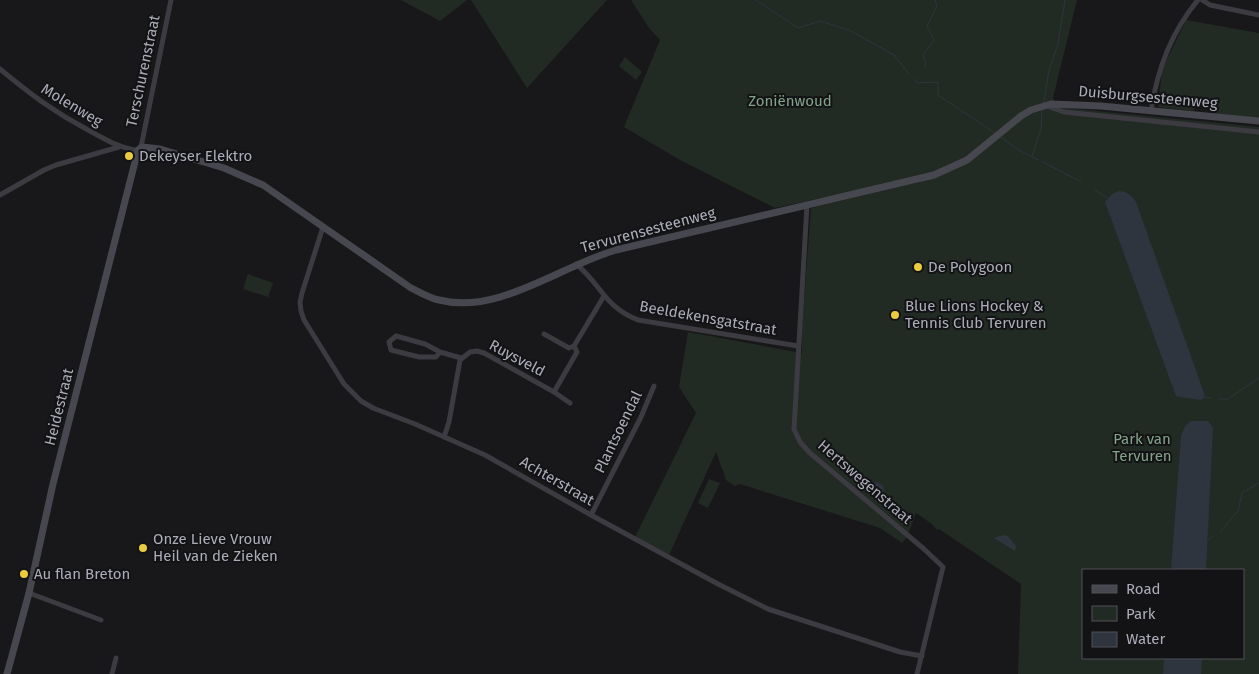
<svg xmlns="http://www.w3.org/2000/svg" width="1259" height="674" viewBox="0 0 1259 674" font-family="'Fira Sans',sans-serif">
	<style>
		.green { fill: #222a24; fill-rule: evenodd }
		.water { fill: #2e353e }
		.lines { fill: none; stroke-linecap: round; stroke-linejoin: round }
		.stream { stroke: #2e353e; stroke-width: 1 }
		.street { stroke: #3b3b41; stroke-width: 5 }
		.secondary { stroke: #47484f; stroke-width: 7 }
		.poi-dot { fill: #ebcb3f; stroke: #131315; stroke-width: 2 }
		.labels { text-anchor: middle; stroke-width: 4; stroke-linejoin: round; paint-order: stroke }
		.street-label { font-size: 15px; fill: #abadb9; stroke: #131315 }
		.park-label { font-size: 15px; fill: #83a38a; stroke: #131315 }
		.poi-label { font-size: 15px; fill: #abadb9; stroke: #131315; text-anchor: start }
	</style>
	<rect width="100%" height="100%" fill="#18181a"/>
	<!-- green -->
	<g class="green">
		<path d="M 401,0 L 467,0 L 440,21 Z"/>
		<path d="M 471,0 L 607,0 L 527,88 Z"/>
		<path d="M 631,0 L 1077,0 L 1053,98 L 1056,107 L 1259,127 L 1259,674 L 1018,674 L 1021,584 L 939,529 L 937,530 L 932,524 L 916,513 L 907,537 L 902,543 L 880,528 L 740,484 L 735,486 L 726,480 L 716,452 L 669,555 L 635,537 L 696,413 L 679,387 L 688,332 L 802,353 L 802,327 L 811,208 L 928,180 L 926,175 L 775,208 L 680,160 L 624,127 L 660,40 L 649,28 ZM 1083,570 L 1243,570 L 1243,658 L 1083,658 Z"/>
		<path d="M 1186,20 L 1259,33 L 1259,118 L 1211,113 L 1208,108 L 1196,107 L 1193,111 L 1158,107 L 1162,70 Z"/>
		<path d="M 625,57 L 642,72 L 636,80 L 619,66 Z"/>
		<path d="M 248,274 L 273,283 L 268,297 L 243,289 Z"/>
		<path d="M 709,479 L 720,483 L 708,508 L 698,503 Z"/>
	</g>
	<!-- water -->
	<g class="water">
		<path d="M 1119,191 C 1128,192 1131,195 1136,202 L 1204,393 L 1205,397 L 1201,400 L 1179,397 L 1176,396 L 1105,202 L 1112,194 Z"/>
		<path d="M 1191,421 L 1208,421 L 1213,428 L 1206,570 L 1171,570 L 1181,436 L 1185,426 Z"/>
		<path d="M 877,482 L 883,486 L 884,493 L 892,502 L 890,507 L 883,504 L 877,496 L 869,490 L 869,486 Z"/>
		<path d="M 1003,535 L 1008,536 L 1016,546 L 1015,551 L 994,538 Z"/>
		<path d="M 1164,658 L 1202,658 L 1201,674 L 1163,674 Z"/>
	</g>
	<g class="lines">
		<!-- stream -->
		<g class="stream">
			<path d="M 756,0 L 798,28 L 820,21 L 849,30 L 894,55 L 909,74"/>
			<path d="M 924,68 L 926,64 L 923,55 L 934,40 L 927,26 L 937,6 L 935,0"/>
			<path d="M 914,79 L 918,83 L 938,82 L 938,95 L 995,133"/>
			<path d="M 1044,102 L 1049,70 L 1058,44 L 1065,0"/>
			<path d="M 1001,137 L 1017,149 L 1038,160"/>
			<path d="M 1032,156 L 1041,129 L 1042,110"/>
			<path d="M 1043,162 L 1081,182"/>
			<path d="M 1095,190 L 1108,198"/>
			<path d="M 1205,397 L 1212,398"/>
			<path d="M 1219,399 L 1228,399 L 1259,378"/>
			<path d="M 1220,532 L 1238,511 L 1242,493 L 1259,483"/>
			<path d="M 1208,540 L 1213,536"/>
		</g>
		<!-- street -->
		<g class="street">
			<path d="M 1202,0 L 1210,5 L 1259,15"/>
			<path d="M 0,69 C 30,94 54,112 88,130 C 106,140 118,147 138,151"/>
			<path d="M 1044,105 L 1064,112 L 1259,132"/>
			<path d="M 1151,111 C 1157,71 1172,31 1198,0"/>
			<path d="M 141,147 L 171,0"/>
			<path d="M 0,195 L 44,170 L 56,165 L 119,147"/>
			<path d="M 807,205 L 794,429 L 800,442 L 810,453 L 924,549 L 943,567 L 917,674"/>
			<path d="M 323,227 L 302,293 L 300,302 L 301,311 L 304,320 L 344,384 L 361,401 L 373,408 L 415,424 L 485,455 L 591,515 L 718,584 L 768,609 L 900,652 L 922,656"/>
			<path d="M 576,264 C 602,285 603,306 638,320 L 798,346"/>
			<path d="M 544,334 L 569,348 L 574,346"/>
			<path d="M 440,352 L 436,357 L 419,357 L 391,350 L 389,342 L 396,336 L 425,344 L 440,352 L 461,358"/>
			<path d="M 554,392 L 570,403"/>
			<path d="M 444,437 L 449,422 L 460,360 L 470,352 L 477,351 L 484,353 L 554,392 L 577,352 L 574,346 L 604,296"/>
			<path d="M 591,515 L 641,417 L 654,386"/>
			<path d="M 29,593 L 101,620"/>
			<path d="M 112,674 L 116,658"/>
		</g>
		<!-- secondary -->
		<path class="secondary" d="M 7,674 L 29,593 L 53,484 L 136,158 L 138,150 L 142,147 L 160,149 L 224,168 L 263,185 L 411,288 C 420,292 429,298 439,300 C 499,315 560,266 616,250 L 934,175 L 967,160 L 1021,116 L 1031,110 L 1051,104 L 1101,106 L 1259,121"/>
	</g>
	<!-- markers -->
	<g class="poi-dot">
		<circle cx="129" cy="156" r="5"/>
		<circle cx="918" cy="267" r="5"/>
		<circle cx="895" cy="315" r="5"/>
		<circle cx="143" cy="548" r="5"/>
		<circle cx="24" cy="574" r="5"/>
	</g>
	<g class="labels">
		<!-- street labels -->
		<g class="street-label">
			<text transform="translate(143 71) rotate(-78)" y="5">Terschurenstraat</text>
			<text transform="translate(1148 97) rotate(5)" y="5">Duisburgsesteenweg</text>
			<text transform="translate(72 105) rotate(31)" y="5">Molenweg</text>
			<text transform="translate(648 230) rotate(-15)" y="5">Tervurensesteenweg</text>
			<text transform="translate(708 318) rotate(10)" y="5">Beeldekensgatstraat</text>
			<text transform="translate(517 358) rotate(28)" y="5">Ruysveld</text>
			<text transform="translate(59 407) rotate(-76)" y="5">Heidestraat</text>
			<text transform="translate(618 432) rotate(-64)" y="5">Plantsoendal</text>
			<text transform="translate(557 481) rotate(30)" y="5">Achterstraat</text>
			<text transform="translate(865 482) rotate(41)" y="5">Hertswegenstraat</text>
		</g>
		<!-- park labels -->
		<g class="park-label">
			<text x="790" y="106">Zoniënwoud</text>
			<text x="1142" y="444">Park van<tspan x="1142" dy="17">Tervuren</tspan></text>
		</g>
		<!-- poi labels -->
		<g class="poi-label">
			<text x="139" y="161">Dekeyser Elektro</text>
			<text x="928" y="272">De Polygoon</text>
			<text x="905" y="311">Blue Lions Hockey &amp;<tspan x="905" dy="17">Tennis Club Tervuren</tspan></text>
			<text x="153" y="544">Onze Lieve Vrouw<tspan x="153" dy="17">Heil van de Zieken</tspan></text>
			<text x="34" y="579">Au flan Breton</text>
		</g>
	</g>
	<!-- legend -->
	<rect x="1082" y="569" width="162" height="90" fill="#131315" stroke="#505157"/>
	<rect x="1092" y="585" width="25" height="8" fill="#47484f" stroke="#505157"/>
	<text x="1126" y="594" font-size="15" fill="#abadb9">Road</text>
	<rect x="1092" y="606" width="25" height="15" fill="#222a24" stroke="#505157"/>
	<text x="1126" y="619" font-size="15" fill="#abadb9">Park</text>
	<rect x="1092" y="632" width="25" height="15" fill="#2e353e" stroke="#505157"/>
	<text x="1126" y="644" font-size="15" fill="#abadb9">Water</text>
</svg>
